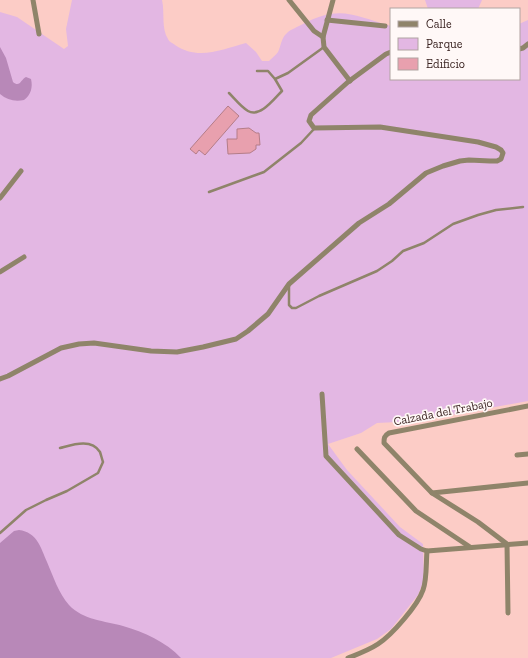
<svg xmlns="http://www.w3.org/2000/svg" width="528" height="658" viewBox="0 0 528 658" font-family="'Zilla Slab',serif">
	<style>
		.green { fill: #e3b7e3 }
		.forest { fill: #b888b8 }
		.building { fill: #e8a0ae; stroke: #b47d88 }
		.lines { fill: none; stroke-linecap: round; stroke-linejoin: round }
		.service { stroke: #8f846a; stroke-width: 2.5 }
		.minor { stroke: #8f846a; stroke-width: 5 }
		.labels { text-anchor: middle; stroke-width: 3.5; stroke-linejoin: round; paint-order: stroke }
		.street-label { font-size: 12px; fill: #3a2321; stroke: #fff8f7 }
	</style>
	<rect width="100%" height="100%" fill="#fcccc6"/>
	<!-- green -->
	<g class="green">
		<path d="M 72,0 L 162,0 C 165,13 161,28 168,39 C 169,42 173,43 175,45 C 198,61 223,49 246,43 L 256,52 L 262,61 L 269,61 C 272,58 276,55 278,52 C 281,46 281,38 287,33 C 291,29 298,27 303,24 C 340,4 355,16 391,26 L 391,79 L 519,79 L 519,24 L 528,20 L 528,401 L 418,421 L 377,423 L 361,433 L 328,444 L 347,470 L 400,527 L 423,544 L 424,580 L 418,595 L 391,629 L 377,639 L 331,658 L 0,658 L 0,12 L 17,17 L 64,49 L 68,46 L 66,29 Z"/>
		<path d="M 425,0 L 482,0 L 478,9 L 428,9 Z"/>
	</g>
	<!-- forest -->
	<g class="forest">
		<path d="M 0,47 L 6,58 L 13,82 C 20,88 21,79 26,77 L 31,79 C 33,87 31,95 24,100 C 15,102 7,100 0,94 Z"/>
		<path d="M 19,530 C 37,532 41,548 47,562 C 53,576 59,594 69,605 C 83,620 105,621 123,626 C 144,632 166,642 181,658 L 0,658 L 0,543 L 14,531 Z"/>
	</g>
	<!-- building -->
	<g class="building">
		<path d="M 228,106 L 239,116 L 205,155 L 199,150 L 196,154 L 190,149 Z"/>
		<path d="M 249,128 L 256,133 L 259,133 L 260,145 L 256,145 L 256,149 L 250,153 L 228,154 L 227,139 L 237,139 L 237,129 Z"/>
	</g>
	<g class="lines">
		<!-- service -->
		<g class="service">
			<path d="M 275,79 L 288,73 L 324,47"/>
			<path d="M 229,93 C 235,99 241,107 248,111 C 260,118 274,99 282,91 L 275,79 L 268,71 L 257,71"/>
			<path d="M 209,192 L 264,172 L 301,143 L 314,129"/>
			<path d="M 289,285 L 289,305 L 292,308 L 296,308 L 319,296 L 377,271 L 392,261 L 403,251 L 424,243 L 453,224 L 478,215 L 496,210 L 523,207"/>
			<path d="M 0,533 L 26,510 L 46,500 L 67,491 L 98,473 L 103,462 C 102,459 101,455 100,452 C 91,438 72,445 60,448"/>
		</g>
		<!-- minor -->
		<g class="minor">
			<path d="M 33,0 L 39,34"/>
			<path d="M 289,0 L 314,31 L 323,37"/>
			<path d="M 333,0 L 323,37 L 324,47 L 350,81"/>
			<path d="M 327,20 L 385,26"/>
			<path d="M 519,49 L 523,48 L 528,44"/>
			<path d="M 0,198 L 21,171"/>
			<path d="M 0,272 L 24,257"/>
			<path d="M 0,379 L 8,376 L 61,348 L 79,344 L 94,343 L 151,351 L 177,352 L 203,347 L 236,339 L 248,331 L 268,314 L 289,284 L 359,223 L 389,204 L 426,173 L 443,166 L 460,161 L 469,160 L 490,161 L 497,161 L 501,159 L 503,153 L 501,150 L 496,147 L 478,142 L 380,127 L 314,128 L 309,121 L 311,115 L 348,82 L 386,54 L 391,52"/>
			<path d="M 322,394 L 326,456 L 399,535 L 421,549 L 427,551 L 528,543"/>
			<path d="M 357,449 L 416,511 L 470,547"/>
			<path d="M 517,455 L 528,454"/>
			<path d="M 432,493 L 528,483"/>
			<path d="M 508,613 L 507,544 L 478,522 L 432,493 L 384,443 C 384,438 384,436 389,433 L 528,406"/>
			<path d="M 348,658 C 358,654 369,650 378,644 C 392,635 418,605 423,590 C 427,580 426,562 427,551"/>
		</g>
	</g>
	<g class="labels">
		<!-- street labels -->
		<g class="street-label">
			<text transform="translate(443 412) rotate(-11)" y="4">Calzada del Trabajo</text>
		</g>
	</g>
	<!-- legend -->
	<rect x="390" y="8" width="130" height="72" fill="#fff8f7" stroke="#b0a3a1"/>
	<rect x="398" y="21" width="20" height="6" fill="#8f846a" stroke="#b0a3a1"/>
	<text x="426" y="28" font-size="12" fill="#3a2321">Calle</text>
	<rect x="398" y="38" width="20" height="12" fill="#e3b7e3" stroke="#b0a3a1"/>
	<text x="426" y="48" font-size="12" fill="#3a2321">Parque</text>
	<rect x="398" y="58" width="20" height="12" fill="#e8a0ae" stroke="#b0a3a1"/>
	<text x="426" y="68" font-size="12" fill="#3a2321">Edificio</text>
</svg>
